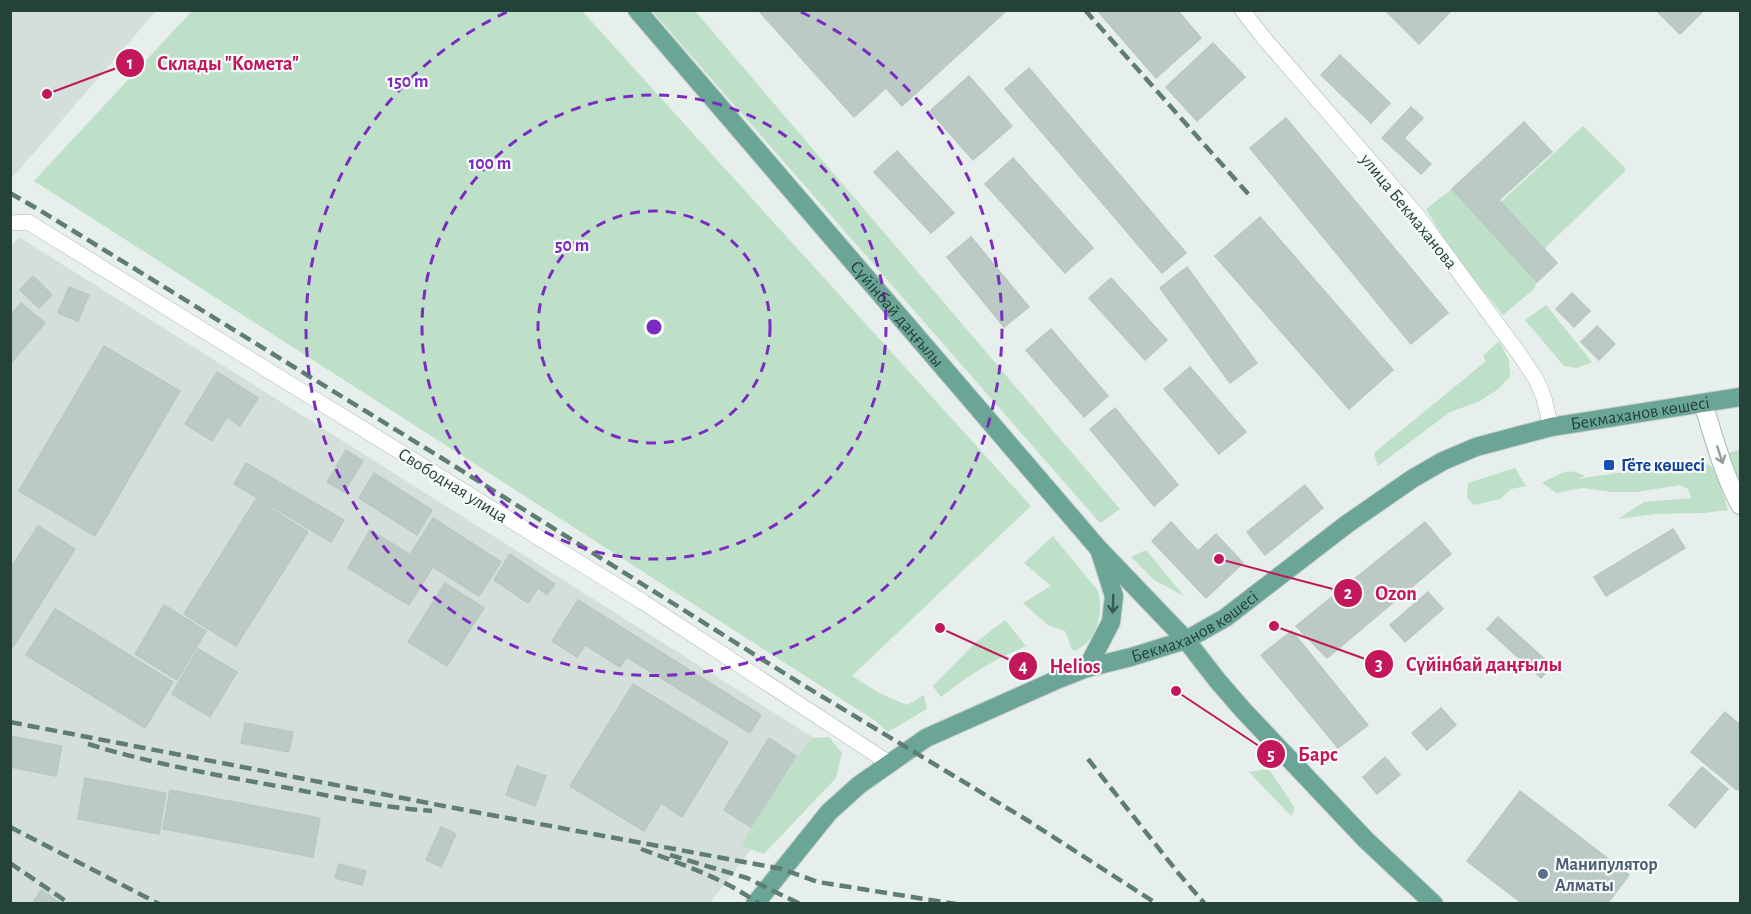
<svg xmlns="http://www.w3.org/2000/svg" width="1751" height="914" viewBox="0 0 1751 914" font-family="'Alegreya Sans',sans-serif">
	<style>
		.built { fill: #d4dfda }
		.green { fill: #bfe0c8 }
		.building { fill: #bbcac4; stroke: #b8c9c2; stroke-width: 1.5 }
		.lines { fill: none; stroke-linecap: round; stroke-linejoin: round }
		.street-casing { stroke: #a8b8b2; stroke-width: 16 }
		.secondary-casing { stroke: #a4bbb3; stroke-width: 20 }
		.primary-casing { stroke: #c2cac8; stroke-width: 20 }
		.street { stroke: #fff; stroke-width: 15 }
		.secondary { stroke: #fff; stroke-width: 18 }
		.primary { stroke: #6aa596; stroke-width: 18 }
		.rail { stroke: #5f7d75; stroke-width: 4.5; stroke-dasharray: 12 6; stroke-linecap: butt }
		.oneway { stroke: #92a09c }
		.oneway2 { stroke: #365b51 }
		.ring { fill: none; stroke: #7b2cbf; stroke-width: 3; stroke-dasharray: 10 8 }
		.transit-dot { fill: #1a4fb4; stroke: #f7fbf9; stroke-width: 2 }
		.service-dot { fill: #5c6f8a; stroke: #f7fbf9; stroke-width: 2 }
		.labels { text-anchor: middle; stroke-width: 4.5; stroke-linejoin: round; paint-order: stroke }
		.street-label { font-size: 18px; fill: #24423a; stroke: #f7fbf9 }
		.transit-label { font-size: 18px; font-weight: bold; fill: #164399; stroke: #f7fbf9; text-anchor: start }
		.service-label { font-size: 18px; font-weight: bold; fill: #4e5e75; stroke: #f7fbf9; text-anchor: start }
		.centre { fill: #7b2cbf; stroke: #f7fbf9; stroke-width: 3 }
		.ring-label { font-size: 18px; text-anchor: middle; font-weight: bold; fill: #7b2cbf; stroke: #f7fbf9; stroke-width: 4.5; stroke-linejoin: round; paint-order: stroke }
		.leader { fill: none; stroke: #c2185b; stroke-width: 2 }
		.callout-dot { fill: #c2185b; stroke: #f7fbf9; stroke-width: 2 }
		.mark-label { font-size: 18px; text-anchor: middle; font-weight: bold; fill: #fff }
		.callout-label { font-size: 20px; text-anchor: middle; font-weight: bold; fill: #c2185b; stroke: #f7fbf9; stroke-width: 4.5; stroke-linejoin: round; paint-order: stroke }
	</style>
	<rect width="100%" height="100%" fill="#e6efeb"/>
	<!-- built -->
	<g class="built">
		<path d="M 10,11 L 156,11 L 11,179 L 10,178 Z"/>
		<path d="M 19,237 L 822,743 L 749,852 L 710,903 L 11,903 L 10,247 Z"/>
	</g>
	<!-- green -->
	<g class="green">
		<path d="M 192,11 L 582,11 L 1031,506 L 852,676 L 881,694 L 907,705 L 924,695 L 927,709 L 888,732 L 874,720 L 34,181 Z"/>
		<path d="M 652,11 L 695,11 L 1120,509 L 1100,523 Z"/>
		<path d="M 1583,126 L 1626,169 L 1624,172 L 1544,249 L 1501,202 Z"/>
		<path d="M 1452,189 L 1537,282 L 1534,289 L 1503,315 L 1454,255 L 1426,209 Z"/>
		<path d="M 1546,305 L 1592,362 L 1576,368 L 1564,366 L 1525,320 Z"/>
		<path d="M 1499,341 L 1509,360 L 1510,377 L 1497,390 L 1478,402 L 1450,412 L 1378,466 L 1374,453 L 1486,361 L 1483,356 Z"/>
		<path d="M 1740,450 L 1740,495 L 1724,454 Z"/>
		<path d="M 1687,463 L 1710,465 L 1717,474 L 1728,510 L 1704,513 L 1655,514 L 1618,519 L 1644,502 L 1691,498 L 1688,489 L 1680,485 L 1637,492 L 1612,492 L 1582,488 L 1557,493 L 1542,483 C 1559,475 1566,466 1585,476 L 1576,479 Z"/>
		<path d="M 1515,468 L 1526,486 L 1511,489 L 1500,499 L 1474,505 L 1467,498 L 1468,483 Z"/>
		<path d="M 1053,536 L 1098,591 C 1102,605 1100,626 1091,638 C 1088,643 1080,647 1076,651 L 1072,650 L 1065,631 L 1048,625 L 1023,603 L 1051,586 L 1024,563 Z"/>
		<path d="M 1146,550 L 1184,596 L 1154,580 L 1131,557 Z"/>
		<path d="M 1005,620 L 1026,646 C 995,659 967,676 941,697 L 933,686 L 975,643 Z"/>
		<path d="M 829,737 L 842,753 L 836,778 L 764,854 L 742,846 C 759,810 785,767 813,738 Z"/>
		<path d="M 1269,769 L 1295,808 L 1291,816 L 1249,772 Z"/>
	</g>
	<!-- building -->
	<g class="building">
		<path d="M 758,10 L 1006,10 L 1006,11 L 902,106 L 886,88 L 854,117 Z"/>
		<path d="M 1097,10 L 1177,10 L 1201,38 L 1156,78 Z"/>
		<path d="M 1385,10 L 1452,10 L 1419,44 Z"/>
		<path d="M 1656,10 L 1704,10 L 1680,34 Z"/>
		<path d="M 1213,43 L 1245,77 L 1197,121 L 1166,87 Z"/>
		<path d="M 1340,55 L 1390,103 L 1371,123 L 1321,75 Z"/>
		<path d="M 1029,68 L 1186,253 L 1162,273 L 1005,89 Z"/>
		<path d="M 969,76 L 1012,126 L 973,160 L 930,111 Z"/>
		<path d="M 1411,107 L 1423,118 L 1404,138 L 1431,164 L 1421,174 L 1382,138 Z"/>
		<path d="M 1286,118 L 1448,313 L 1411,344 L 1250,148 Z"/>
		<path d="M 1524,122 L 1552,152 L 1499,200 L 1557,263 L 1537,282 L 1452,189 Z"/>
		<path d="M 897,151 L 954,213 L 931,233 L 874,172 Z"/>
		<path d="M 1013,158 L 1093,248 L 1065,273 L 985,184 Z"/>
		<path d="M 1260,217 L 1393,370 L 1349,409 L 1215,256 Z"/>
		<path d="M 971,237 L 1029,307 L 1004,327 L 947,257 Z"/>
		<path d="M 1187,267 L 1257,363 L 1230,383 L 1160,288 Z"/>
		<path d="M 33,276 L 52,295 L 39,308 L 20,290 Z"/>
		<path d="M 1111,278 L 1167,340 L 1145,360 L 1089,298 Z"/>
		<path d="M 69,287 L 89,295 L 78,321 L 58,313 Z"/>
		<path d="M 1572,293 L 1590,311 L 1574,327 L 1556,309 Z"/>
		<path d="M 21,303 L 45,323 L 10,364 L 10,316 Z"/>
		<path d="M 1597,326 L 1615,344 L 1599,360 L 1581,342 Z"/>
		<path d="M 1051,329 L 1108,396 L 1084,417 L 1026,350 Z"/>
		<path d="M 104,346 L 180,391 L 95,536 L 19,491 Z"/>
		<path d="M 1190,367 L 1246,432 L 1219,454 L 1164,389 Z"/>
		<path d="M 217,372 L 258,398 L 240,426 L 227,417 L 212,441 L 185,424 Z"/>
		<path d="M 1115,408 L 1178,485 L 1154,506 L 1090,429 Z"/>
		<path d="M 346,450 L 363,461 L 344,492 L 327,482 Z"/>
		<path d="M 246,463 L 344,520 L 331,542 L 234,484 Z"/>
		<path d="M 374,473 L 432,510 L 417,535 L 359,498 Z"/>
		<path d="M 1305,485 L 1323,508 L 1265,555 L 1247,532 Z"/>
		<path d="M 256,499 L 308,532 L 236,646 L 184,614 Z"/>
		<path d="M 433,518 L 501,562 L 479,596 L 411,553 Z"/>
		<path d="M 1171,522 L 1198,551 L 1216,534 L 1243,563 L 1206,598 L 1152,541 Z"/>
		<path d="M 1425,522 L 1451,554 L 1327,658 L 1296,626 Z"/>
		<path d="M 38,526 L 75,549 L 10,652 L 10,569 Z"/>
		<path d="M 1673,529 L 1685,548 L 1606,596 L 1594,577 Z"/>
		<path d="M 370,530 L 432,568 L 409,605 L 348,568 Z"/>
		<path d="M 510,554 L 555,584 L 547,595 L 538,588 L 528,603 L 494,580 Z"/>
		<path d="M 445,583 L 484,608 L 447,666 L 408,642 Z"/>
		<path d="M 1428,592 L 1443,609 L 1405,642 L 1390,625 Z"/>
		<path d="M 578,600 L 761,715 L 750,733 L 627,657 L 620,667 L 585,645 L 577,657 L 552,641 Z"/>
		<path d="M 164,605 L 206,631 L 177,680 L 135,654 Z"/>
		<path d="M 55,609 L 173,682 L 145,728 L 26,655 Z"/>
		<path d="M 1498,617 L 1552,666 L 1541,678 L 1487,629 Z"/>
		<path d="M 1292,631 L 1368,725 L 1338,748 L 1261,655 Z"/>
		<path d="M 198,649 L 237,672 L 210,717 L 172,694 Z"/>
		<path d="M 633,684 L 728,742 L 682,817 L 661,803 L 644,831 L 570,786 Z"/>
		<path d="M 1441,708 L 1456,725 L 1427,750 L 1412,733 Z"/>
		<path d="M 1725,712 L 1740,725 L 1740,786 L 1737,790 L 1691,752 Z"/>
		<path d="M 245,723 L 293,732 L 289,752 L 241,743 Z"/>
		<path d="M 10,736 L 62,746 L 56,776 L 10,767 Z"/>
		<path d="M 769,738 L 796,756 L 751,827 L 724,810 Z"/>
		<path d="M 1385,757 L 1400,775 L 1377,794 L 1363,777 Z"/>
		<path d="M 517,766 L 546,776 L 535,806 L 506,795 Z"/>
		<path d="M 1702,767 L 1728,789 L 1695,828 L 1669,805 Z"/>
		<path d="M 85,778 L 166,793 L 159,834 L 78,819 Z"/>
		<path d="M 170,790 L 320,818 L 313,857 L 163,829 Z"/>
		<path d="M 1520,791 L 1629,875 L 1607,904 L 1523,904 L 1467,861 Z"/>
		<path d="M 441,827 L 456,834 L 441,867 L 426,860 Z"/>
		<path d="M 339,864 L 366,871 L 362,885 L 335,878 Z"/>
		<path d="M 41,890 L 62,904 L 32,904 Z"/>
	</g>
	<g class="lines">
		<defs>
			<g id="street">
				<path d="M 1242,10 L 1263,37 L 1417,215 L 1520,355 L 1536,379 L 1544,398 L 1551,427"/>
				<path d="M 10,223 L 28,222 L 643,602 L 889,763"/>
			</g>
			<path id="secondary" d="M 1703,403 C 1714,438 1723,473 1740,505"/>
			<g id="primary">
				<path id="s1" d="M 637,10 L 1098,548 L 1186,640 L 1217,680 L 1243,710 L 1366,840 L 1434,904"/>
				<path d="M 1087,668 L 1111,622 L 1114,596 L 1100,552"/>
				<path id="s2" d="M 755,904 L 829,812 L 859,785 L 926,738 L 1054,681 L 1087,668 L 1131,657 L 1186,640 L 1225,618 L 1347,524 L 1412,479 L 1443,461 L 1476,447 L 1551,427 L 1740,397"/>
			</g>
		</defs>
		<!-- street casing -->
		<use href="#street" class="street-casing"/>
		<!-- secondary casing -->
		<use href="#secondary" class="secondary-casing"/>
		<!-- primary casing -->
		<use href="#primary" class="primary-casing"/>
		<!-- street -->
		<use href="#street" class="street"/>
		<!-- secondary -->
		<use href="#secondary" class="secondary"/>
		<!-- primary -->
		<use href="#primary" class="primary"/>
		<!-- rail -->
		<g class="rail">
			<path d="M 1085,10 L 1250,196"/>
			<path d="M 10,193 L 41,211 L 440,457 L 803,685 L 1027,820 L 1157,904"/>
			<path d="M 10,722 L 475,812 L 782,869 L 818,882 L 956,904"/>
			<path d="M 88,744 C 153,764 221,776 288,788 C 336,797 384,808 432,811"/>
			<path d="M 1088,759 L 1179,874 L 1205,904"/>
			<path d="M 10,827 L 159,904"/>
			<path d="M 641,849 C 681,864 724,878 759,904"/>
			<path d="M 670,855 L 747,878 L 800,904"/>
			<path d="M 10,863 L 70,904"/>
		</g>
	</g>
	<!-- one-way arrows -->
	<defs><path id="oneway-shaft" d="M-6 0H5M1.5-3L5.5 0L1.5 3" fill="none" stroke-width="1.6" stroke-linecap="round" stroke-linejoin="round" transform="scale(1.5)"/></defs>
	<use class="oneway" href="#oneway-shaft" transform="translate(1720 455) rotate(72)"/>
	<use class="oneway2" href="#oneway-shaft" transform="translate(1113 604) rotate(92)"/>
	<!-- distance rings -->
	<g class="ring">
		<circle cx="654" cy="327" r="116"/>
		<circle cx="654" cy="327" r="232"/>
		<path d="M801 12A348 348 0 1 1 507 12"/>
	</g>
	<!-- markers -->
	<rect class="transit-dot" x="1603" y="459" width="12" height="12" rx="3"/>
	<circle class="service-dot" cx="1543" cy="874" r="6"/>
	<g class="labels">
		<!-- street labels -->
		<g class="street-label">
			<text transform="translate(1409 211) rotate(51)" y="6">улица Бекмаханова</text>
			<text dy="6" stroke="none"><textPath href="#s1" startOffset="400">Сүйінбай даңғылы</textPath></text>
			<text dy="6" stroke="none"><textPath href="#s2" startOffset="1036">Бекмаханов көшесі</textPath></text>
			<text transform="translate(453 485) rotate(32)" y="6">Свободная улица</text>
			<text dy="6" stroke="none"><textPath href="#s2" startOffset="532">Бекмаханов көшесі</textPath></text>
		</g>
		<!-- transit labels -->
		<g class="transit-label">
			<text x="1621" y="471">Гёте көшесі</text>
		</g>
		<!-- service labels -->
		<g class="service-label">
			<text x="1555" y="870">Манипулятор<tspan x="1555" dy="21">Алматы</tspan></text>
		</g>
	</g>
	<circle cx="654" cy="327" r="9" class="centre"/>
	<g class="ring-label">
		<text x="408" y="87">150 m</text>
		<text x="490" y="169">100 m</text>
		<text x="572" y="251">50 m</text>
	</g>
	<!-- callouts -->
	<path class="leader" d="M47 94L130 63M1219 559L1348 593M1274 626L1379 664M940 628L1023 666M1176 691L1271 754"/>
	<g class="callout-dot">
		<circle cx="47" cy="94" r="6"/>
		<circle cx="1219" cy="559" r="6"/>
		<circle cx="1274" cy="626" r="6"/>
		<circle cx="940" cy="628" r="6"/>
		<circle cx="1176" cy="691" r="6"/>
		<circle cx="130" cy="63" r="15"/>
		<circle cx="1348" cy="593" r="15"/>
		<circle cx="1379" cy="664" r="15"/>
		<circle cx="1023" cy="666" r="15"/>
		<circle cx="1271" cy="754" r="15"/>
	</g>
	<g class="mark-label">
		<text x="130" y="69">1</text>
		<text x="1348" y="599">2</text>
		<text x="1379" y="670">3</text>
		<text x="1023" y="672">4</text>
		<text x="1271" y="760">5</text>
	</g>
	<g class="callout-label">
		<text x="228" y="70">Склады "Комета"</text>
		<text x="1396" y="600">Ozon</text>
		<text x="1484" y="671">Сүйінбай даңғылы</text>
		<text x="1075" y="673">Helios</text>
		<text x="1318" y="761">Барс</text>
	</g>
	<!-- border -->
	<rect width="1751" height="914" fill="none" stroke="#24423a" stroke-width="24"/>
</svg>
